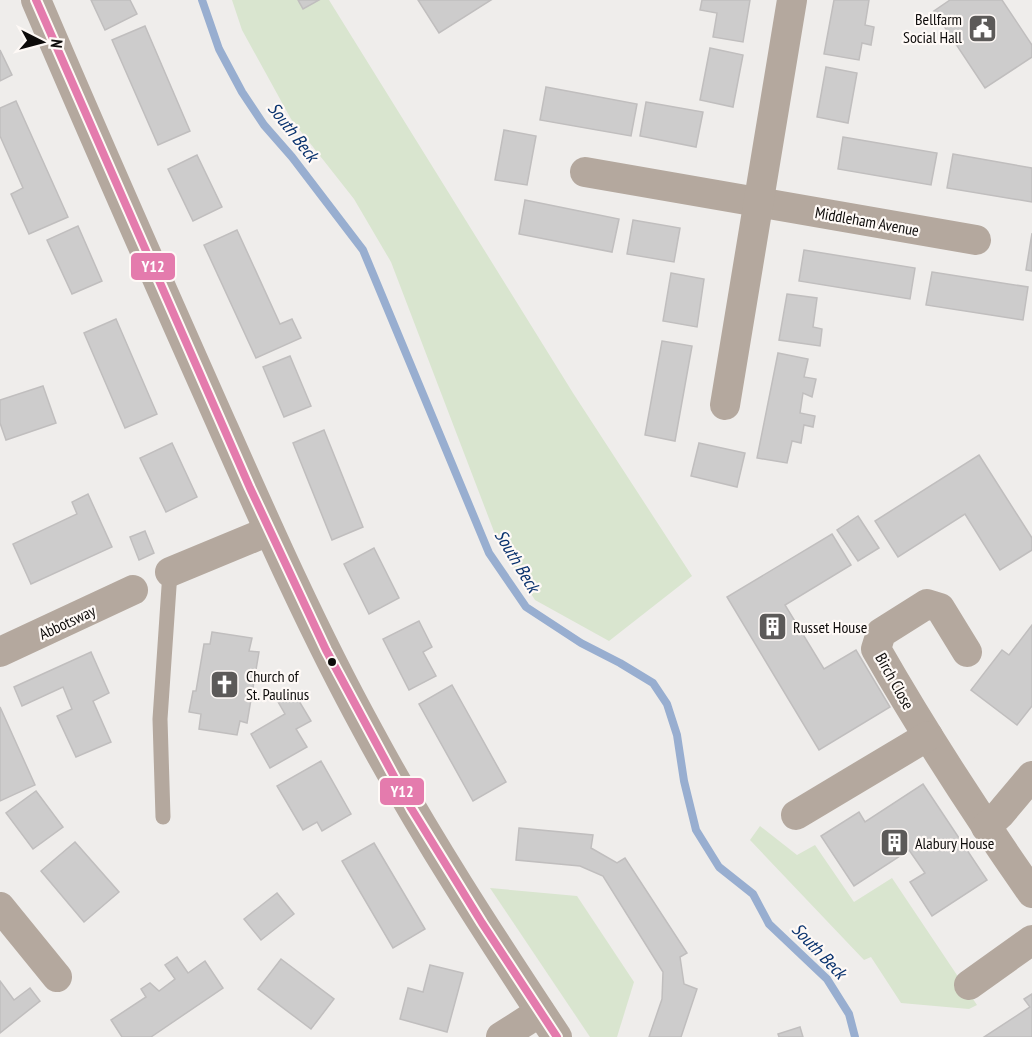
<svg xmlns="http://www.w3.org/2000/svg" width="1032" height="1037" viewBox="0 0 1032 1037" font-family="'PT Sans Narrow',sans-serif">
	<style>
		.green { fill: #d9e5cf }
		.lines { fill: none; stroke-linecap: round; stroke-linejoin: round }
		.stream { stroke: #98aed0; stroke-width: 8 }
		.building { fill: #cdcccc; stroke: #c0bebe; stroke-width: 1.5 }
		.service { stroke: #b4a89e; stroke-width: 15 }
		.minor { stroke: #b4a89e; stroke-width: 30 }
		.bus-1-casing { stroke: #fef9f6; stroke-width: 12 }
		.bus-1 { stroke: #e47bad; stroke-width: 8 }
		.bus-dot { fill: #0d0b0a; stroke: #fef9f6; stroke-width: 2 }
		.labels { text-anchor: middle; stroke-width: 4.5; stroke-linejoin: round; paint-order: stroke }
		.poi-label { font-size: 16px; fill: #0d0b0a; stroke: #fef9f6; text-anchor: start }
		.street-label { font-size: 16px; fill: #0d0b0a; stroke: #fef9f6 }
		.water-label { font-size: 18px; font-style: italic; fill: #09326e; stroke: #fef9f6 }
		.line-badge { stroke: #fef9f6; stroke-width: 2 }
		.badge-label { font-size: 16px; text-anchor: middle; font-weight: bold; fill: #fff }
	</style>
	<rect width="100%" height="100%" fill="#efedeb"/>
	<!-- green -->
	<g class="green">
		<path d="M 232,0 L 329,0 L 573,393 L 692,576 L 609,641 L 535,600 L 498,542 L 391,262 L 354,199 L 291,119 L 242,30 Z"/>
		<path d="M 760,826 L 797,855 L 815,845 L 854,902 L 892,878 L 977,1005 L 969,1009 L 901,1003 L 871,957 L 864,960 L 750,840 Z"/>
		<path d="M 490,888 L 577,896 L 634,982 L 617,1037 L 590,1037 Z"/>
	</g>
	<g class="lines">
		<!-- stream -->
		<path class="stream" d="M 202,0 L 219,49 L 242,92 L 264,125 L 292,157 L 363,250 L 489,553 L 526,607 L 581,643 L 620,663 L 653,683 L 667,704 L 677,735 L 684,781 L 696,830 L 719,867 L 753,894 L 769,924 L 827,979 L 849,1014 L 855,1037"/>
	</g>
	<!-- building -->
	<g class="building">
		<path d="M 91,0 L 130,0 L 137,14 L 105,30 Z"/>
		<path d="M 298,0 L 319,0 L 303,9 Z"/>
		<path d="M 418,0 L 491,0 L 439,33 Z"/>
		<path d="M 702,0 L 750,0 L 743,42 L 713,37 L 717,13 L 700,10 Z"/>
		<path d="M 834,0 L 869,0 L 865,25 L 874,27 L 871,45 L 862,43 L 859,60 L 824,54 Z"/>
		<path d="M 950,0 L 1002,0 L 1032,45 L 1032,57 L 985,88 L 934,11 Z"/>
		<path d="M 145,26 L 190,131 L 158,145 L 112,40 Z"/>
		<path d="M 710,48 L 743,55 L 733,107 L 700,100 Z"/>
		<path d="M 0,50 L 12,75 L 0,81 Z"/>
		<path d="M 826,67 L 857,73 L 848,123 L 817,117 Z"/>
		<path d="M 546,87 L 637,104 L 631,136 L 540,120 Z"/>
		<path d="M 16,101 L 68,217 L 29,234 L 11,194 L 23,188 L 0,136 L 0,108 Z"/>
		<path d="M 646,102 L 703,112 L 696,147 L 640,136 Z"/>
		<path d="M 504,130 L 536,136 L 527,185 L 495,180 Z"/>
		<path d="M 843,137 L 937,153 L 931,185 L 838,169 Z"/>
		<path d="M 953,154 L 1032,168 L 1032,202 L 947,188 Z"/>
		<path d="M 197,155 L 222,207 L 193,221 L 168,169 Z"/>
		<path d="M 525,200 L 619,219 L 612,252 L 519,234 Z"/>
		<path d="M 633,220 L 680,228 L 674,262 L 627,254 Z"/>
		<path d="M 78,226 L 102,281 L 72,294 L 47,240 Z"/>
		<path d="M 237,230 L 280,324 L 292,319 L 301,338 L 256,358 L 204,245 Z"/>
		<path d="M 1032,233 L 1032,271 L 1026,270 Z"/>
		<path d="M 804,250 L 915,268 L 910,299 L 799,281 Z"/>
		<path d="M 932,272 L 1028,287 L 1023,320 L 926,305 Z"/>
		<path d="M 671,273 L 704,279 L 697,327 L 663,321 Z"/>
		<path d="M 787,294 L 817,298 L 813,327 L 822,329 L 820,346 L 779,340 Z"/>
		<path d="M 116,319 L 157,414 L 125,428 L 84,333 Z"/>
		<path d="M 662,341 L 692,346 L 675,441 L 645,435 Z"/>
		<path d="M 778,353 L 808,359 L 804,377 L 816,379 L 812,397 L 803,393 L 800,413 L 815,416 L 813,427 L 804,425 L 801,443 L 792,441 L 787,463 L 757,458 Z"/>
		<path d="M 290,356 L 311,406 L 284,417 L 263,367 Z"/>
		<path d="M 43,386 L 56,423 L 6,440 L 0,423 L 0,400 Z"/>
		<path d="M 324,430 L 363,527 L 332,540 L 293,443 Z"/>
		<path d="M 172,443 L 197,497 L 166,512 L 140,458 Z"/>
		<path d="M 699,443 L 745,453 L 737,487 L 691,476 Z"/>
		<path d="M 979,455 L 1032,538 L 1032,550 L 1000,570 L 965,514 L 898,557 L 875,521 Z"/>
		<path d="M 88,494 L 112,547 L 31,584 L 13,544 L 77,514 L 72,502 Z"/>
		<path d="M 858,516 L 879,548 L 858,561 L 837,530 Z"/>
		<path d="M 145,531 L 154,553 L 139,560 L 130,537 Z"/>
		<path d="M 832,534 L 851,565 L 785,605 L 824,669 L 856,650 L 890,707 L 819,750 L 727,597 Z"/>
		<path d="M 374,548 L 399,598 L 369,614 L 344,564 Z"/>
		<path d="M 419,621 L 432,647 L 423,652 L 436,676 L 409,690 L 383,639 Z"/>
		<path d="M 1032,625 L 1032,706 L 1017,725 L 971,690 L 1002,650 L 1009,655 Z"/>
		<path d="M 212,632 L 252,638 L 249,651 L 259,652 L 247,723 L 240,721 L 237,735 L 199,729 L 201,714 L 189,712 L 193,691 L 196,691 L 204,644 L 210,644 Z"/>
		<path d="M 91,652 L 109,693 L 93,701 L 111,742 L 76,757 L 57,716 L 72,709 L 63,687 L 22,706 L 14,687 Z"/>
		<path d="M 452,685 L 506,782 L 473,801 L 419,704 Z"/>
		<path d="M 293,691 L 311,721 L 296,729 L 307,747 L 270,768 L 251,734 L 285,714 L 277,700 Z"/>
		<path d="M 0,707 L 35,785 L 0,801 Z"/>
		<path d="M 321,761 L 351,814 L 322,831 L 317,822 L 303,830 L 277,786 Z"/>
		<path d="M 923,784 L 987,880 L 932,916 L 910,882 L 925,873 L 909,850 L 854,886 L 821,836 L 859,812 L 865,822 Z"/>
		<path d="M 36,791 L 63,827 L 33,849 L 6,813 Z"/>
		<path d="M 519,828 L 593,835 L 591,848 L 617,863 L 625,858 L 687,953 L 680,957 L 684,984 L 697,989 L 681,1037 L 649,1037 L 662,999 L 663,972 L 603,876 L 580,866 L 516,860 Z"/>
		<path d="M 75,842 L 119,892 L 84,922 L 41,871 Z"/>
		<path d="M 374,843 L 425,929 L 393,948 L 342,861 Z"/>
		<path d="M 277,893 L 294,914 L 261,940 L 244,919 Z"/>
		<path d="M 177,957 L 188,973 L 205,961 L 223,988 L 151,1037 L 122,1037 L 111,1020 L 146,997 L 141,989 L 150,983 L 159,991 L 175,979 L 165,965 Z"/>
		<path d="M 281,959 L 334,999 L 311,1029 L 258,989 Z"/>
		<path d="M 430,965 L 463,973 L 447,1032 L 400,1019 L 408,988 L 423,992 Z"/>
		<path d="M 0,981 L 14,1000 L 30,988 L 40,1001 L 0,1033 Z"/>
		<path d="M 1032,994 L 1032,1037 L 984,1037 L 1030,1007 L 1024,999 Z"/>
		<path d="M 800,1027 L 803,1037 L 779,1037 L 778,1034 Z"/>
	</g>
	<g class="lines">
		<!-- service -->
		<path class="service" d="M 163,817 L 160,719 L 170,572"/>
		<!-- minor -->
		<g class="minor">
			<path d="M 36,0 C 94,136 154,272 214,407 C 262,515 310,625 367,729 C 424,835 490,936 557,1037"/>
			<path d="M 585,172 L 976,240"/>
			<path d="M 725,405 L 792,0"/>
			<path d="M 170,572 L 269,531"/>
			<path d="M 0,652 L 133,590"/>
			<path d="M 967,652 L 940,608 L 927,604 L 881,633 L 876,649 C 924,733 976,813 1032,893"/>
			<path d="M 796,815 L 928,736"/>
			<path d="M 986,827 L 1000,814 L 1032,776"/>
			<path d="M 0,907 L 57,977"/>
			<path d="M 969,985 L 1032,940"/>
			<path d="M 501,1037 L 540,1012"/>
		</g>
		<defs>
			<path id="bus-1" d="M 36,0 L 250,488 L 326,650 L 411,808 L 482,923 L 557,1037"/>
		</defs>
		<!-- bus-1 casing -->
		<use href="#bus-1" class="bus-1-casing"/>
		<!-- bus-1 -->
		<use href="#bus-1" class="bus-1"/>
	</g>
	<!-- icons -->
	<defs>
		<symbol id="civic-square" viewBox="-11 -11 22 22"><rect x="-9" y="-9" width="18" height="18" rx="4" fill="#5c5a59" stroke="#fef9f6"/><path d="M-.6-6.5H3V-4.5H.6V-3L4-1V1h2V6H-6V1h2V-1L-.6-3ZM-1.2 2.5V6h2.4V2.5Z" fill="#fff"/></symbol>
		<symbol id="building-square" viewBox="-11 -11 22 22"><rect x="-9" y="-9" width="18" height="18" rx="4" fill="#5c5a59" stroke="#fef9f6"/><path d="M-4-6H4V6H1V3H-1V6H-4ZM-2.5-4.3h1.7v1.8h-1.7ZM.8-4.3h1.7v1.8H.8ZM-2.5-1h1.7V.8h-1.7ZM.8-1h1.7V.8H.8Z" fill="#fff"/></symbol>
		<symbol id="church-square" viewBox="-11 -11 22 22"><rect x="-9" y="-9" width="18" height="18" rx="4" fill="#5c5a59" stroke="#fef9f6"/><path d="M-1.2-6h2.4v3.5h3.3v2.4h-3.3V6h-2.4V-.1h-3.3v-2.4h3.3Z" fill="#fff"/></symbol>
	</defs>
	<g fill-rule="evenodd">
		<use href="#civic-square" x="966" y="12" width="33" height="33"/>
		<use href="#building-square" x="756" y="610" width="33" height="33"/>
		<use href="#church-square" x="208" y="668" width="33" height="33"/>
		<use href="#building-square" x="878" y="826" width="33" height="33"/>
	</g>
	<!-- markers -->
	<circle class="bus-dot" cx="332" cy="662" r="5"/>
	<g class="labels">
		<!-- poi labels -->
		<g class="poi-label">
			<text x="962" y="25" text-anchor="end">Bellfarm<tspan x="962" dy="18">Social Hall</tspan></text>
			<text x="793" y="633">Russet House</text>
			<text x="246" y="682">Church of<tspan x="246" dy="18">St. Paulinus</tspan></text>
			<text x="915" y="849">Alabury House</text>
		</g>
		<!-- street labels -->
		<g class="street-label">
			<text transform="translate(867 221) rotate(10)" y="6">Middleham Avenue</text>
			<text transform="translate(67 622) rotate(-25)" y="6">Abbotsway</text>
			<text transform="translate(895 681) rotate(61)" y="6">Birch Close</text>
		</g>
		<!-- water labels -->
		<g class="water-label">
			<text transform="translate(293 132) rotate(52)" y="6">South Beck</text>
			<text transform="translate(517 561) rotate(59)" y="6">South Beck</text>
			<text transform="translate(819 951) rotate(46)" y="6">South Beck</text>
		</g>
	</g>
	<g class="line-badge">
		<rect x="130" y="252" width="46" height="29" rx="6" fill="#e47bad"/>
		<rect x="379" y="777" width="46" height="29" rx="6" fill="#e47bad"/>
	</g>
	<g class="badge-label">
		<text x="153" y="272">Y12</text>
		<text x="402" y="797">Y12</text>
	</g>
	<!-- north arrow -->
	<g transform="translate(42 42) rotate(96)" stroke="#fef9f6" stroke-width="4.5" paint-order="stroke">
	<path d="M0-4.5L10 22L0 15L-10 22Z" fill="#0d0b0a"/>
	<text y="-9" font-size="16" font-weight="bold" text-anchor="middle" fill="#0d0b0a">N</text>
	</g>
</svg>
